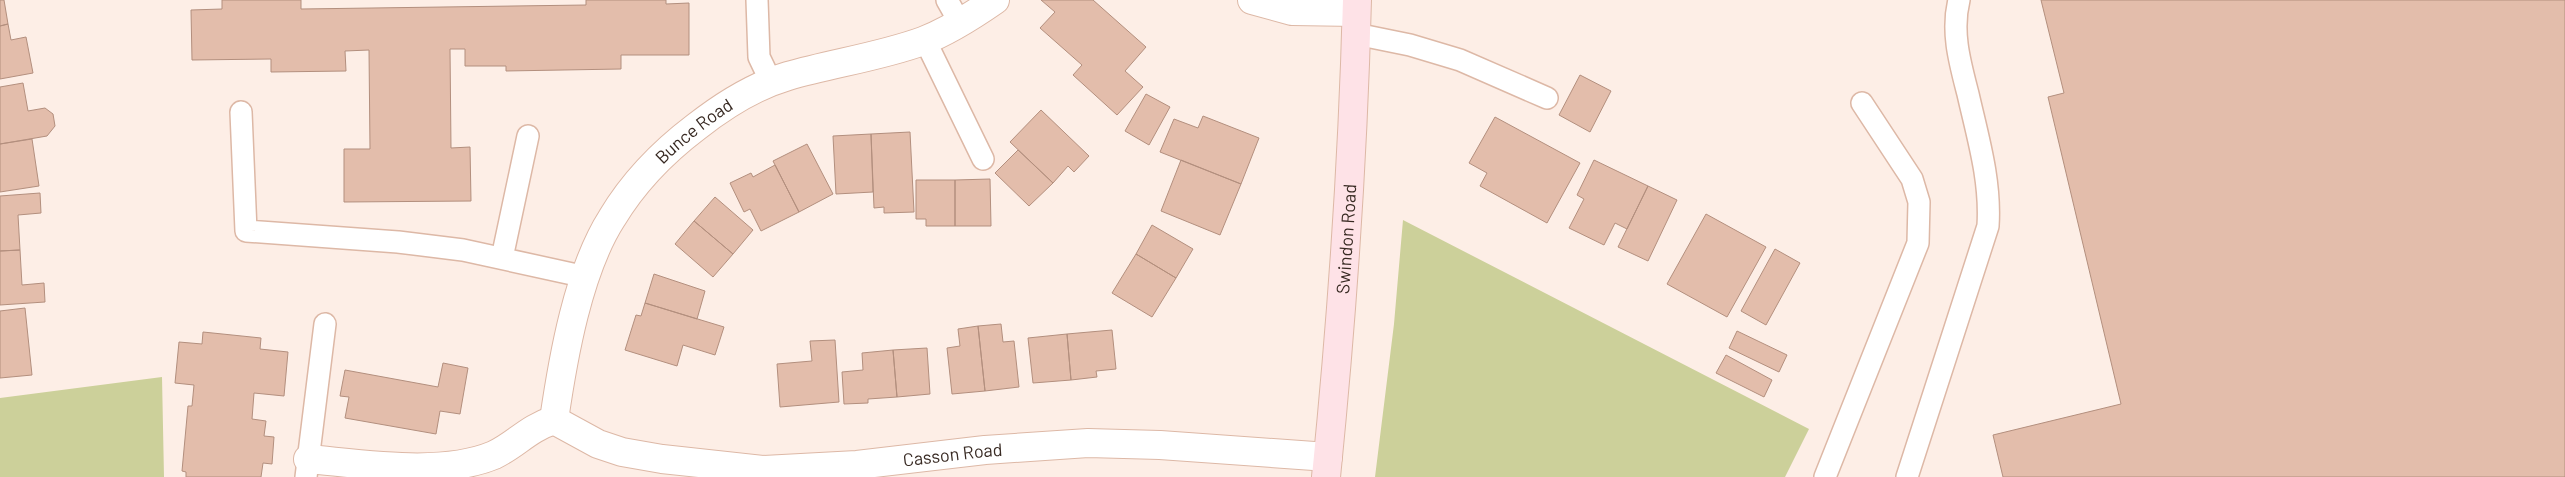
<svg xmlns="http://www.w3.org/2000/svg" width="2565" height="477" font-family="Barlow,sans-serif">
  <rect width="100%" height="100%" fill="#fdeee6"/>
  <path fill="#ccd09a" d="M1403,220l406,209 -24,48h-410l19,-153z
    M162,377l2,100h-164v-79z"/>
  <path fill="#e3bdab" stroke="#b38f7e" d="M0,0h4l4,24 -8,2z
    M222,0h79v9l285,-4v-5h80v4l23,-1v52h-68v14l-115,2v-5h-41v-17h-15l1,99 19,-1 1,54 -127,1v-53h26l-1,-99 -24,1 1,20 -75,1v-13l-79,1 -1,-50 31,-1z
    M1041,0h52l53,47 -21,24 18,16 -26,28 -44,-40 9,-10 -42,-37 15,-16z
    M2041,0h524v477h-562l-10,-42 128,-31 -73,-307 16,-4z
    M8,24l3,16 15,-3 7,36 -33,6v-53z
    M1580,75l31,16 -21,41 -31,-17z
    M23,83l5,28 17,-3 8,6 2,12 -8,10 -47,8v-57z
    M1146,94l24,13 -21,38 -24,-14z
    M1041,110l48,46 -15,16 -6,-6 -15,17 -43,-41z
    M1203,116l56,22 -18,46 -81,-32 14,-33 24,9z
    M1495,117l85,46 -33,60 -67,-37 7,-13 -18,-10z
    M910,132l4,80 -30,1v-6l-10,1 -3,-74z
    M871,134l2,58 -37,2 -3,-58z
    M32,139l7,47 -39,6v-48z
    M807,144l26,50 -34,18 -26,-51z
    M1018,150l35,33 -24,23 -34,-33z
    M1181,160l60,24 -21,51 -59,-24z
    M1594,160l54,26 -21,43 -12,-6 -11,22 -35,-17 15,-29 -7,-4z
    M775,165l24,47 -38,19 -11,-22 -6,3 -14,-29 21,-10 2,4z
    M990,179l1,47h-36v-46z
    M916,180h39v46h-29v-7h-10z
    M1648,186l29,14 -29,61 -30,-14z
    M40,193l1,20 -23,2 2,35 -20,1v-55z
    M715,197l38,33 -20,24 -39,-33z
    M1706,214l60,33 -39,70 -60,-33z
    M694,221l39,33 -20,23 -38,-33z
    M1152,225l41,24 -17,29 -40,-24z
    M1775,249l25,14 -34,62 -25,-14z
    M20,250l2,35 22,-2 1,19 -45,3v-54z
    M1136,254l40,24 -24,39 -40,-24z
    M654,274l51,17 -8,28 -52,-16z
    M645,303l79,24 -9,28 -32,-10 -6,21 -52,-16 11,-35 5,1z
    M25,308l7,67 -32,3v-67z
    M1001,324l2,18 11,-1 5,46 -34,4 -7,-65z
    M978,326l7,65 -33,3 -5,-46 13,-2 -2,-17z
    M1112,330l4,39 -20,2 1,6 -26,3 -4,-46z
    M1737,331l50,24 -8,17 -50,-24z
    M203,332l58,6 -1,11 28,3 -4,44 -30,-3 -2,26 14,2 -2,15 10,1 -2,27 -9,-1 -2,14h-75v-5l-4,-1 6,-65h4l2,-21 -19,-2 4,-41 23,2z
    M1067,334l4,46 -38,3 -5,-45z
    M835,340l4,62 -59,5 -3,-43 35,-3 -2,-20z
    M927,348l3,46 -33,3 -4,-47z
    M893,350l4,47 -29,2v4l-24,1 -2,-32 21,-2 -1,-17z
    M1726,355l46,25 -8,17 -48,-24z
    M443,363l25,5 -8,46 -20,-3 -4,23 -91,-16 4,-21 -9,-1 5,-26 93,17z"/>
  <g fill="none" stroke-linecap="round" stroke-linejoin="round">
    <g stroke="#ddb8a6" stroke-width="24">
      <path id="lane" d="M757,0l2,57 12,25
        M947,0l13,23
        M1356,34l54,11 50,15 87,38
        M925,40l58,119
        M241,112l5,119 152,11 65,8 123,27
        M502,258l26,-122
        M306,477l19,-153
        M1825,477l93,-234 1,-41 -7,-23 -50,-76
        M1907,477l81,-251c3,-45 -10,-88 -20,-132 -8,-31 -17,-62 -9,-94"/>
    </g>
    <g stroke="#ddb8a6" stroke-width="30">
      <g id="street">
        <path d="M1252,0l40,11 64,1"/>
        <path id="s1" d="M554,420l44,24 24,8 40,7 102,11 93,-5 128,-15 103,-7 72,2 168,12"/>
        <path id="s2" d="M554,420c9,-62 24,-149 58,-202 21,-35 51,-66 84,-91 28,-22 58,-41 92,-51 45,-13 91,-19 135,-35 26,-10 49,-25 72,-41"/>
        <path d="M308,459c56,5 134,18 186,-4 23,-11 33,-26 60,-35"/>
      </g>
    </g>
    <g stroke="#ddb8a6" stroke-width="30">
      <g id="secondary">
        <path id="s3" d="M1326,477c16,-159 27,-318 31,-477"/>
      </g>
    </g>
    <use href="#lane" stroke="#fff" stroke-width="21"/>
    <use href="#street" stroke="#fff" stroke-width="28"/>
    <use href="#secondary" stroke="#fee2e7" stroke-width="28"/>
  </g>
  <g text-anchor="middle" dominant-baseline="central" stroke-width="4" stroke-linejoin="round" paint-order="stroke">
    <g font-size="18" fill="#382a23" stroke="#fdeee6">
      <text stroke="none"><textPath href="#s2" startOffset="332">Bunce Road</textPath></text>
      <text stroke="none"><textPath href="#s3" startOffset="239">Swindon Road</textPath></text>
      <text stroke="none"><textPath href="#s1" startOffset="408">Casson Road</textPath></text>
    </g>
  </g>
</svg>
